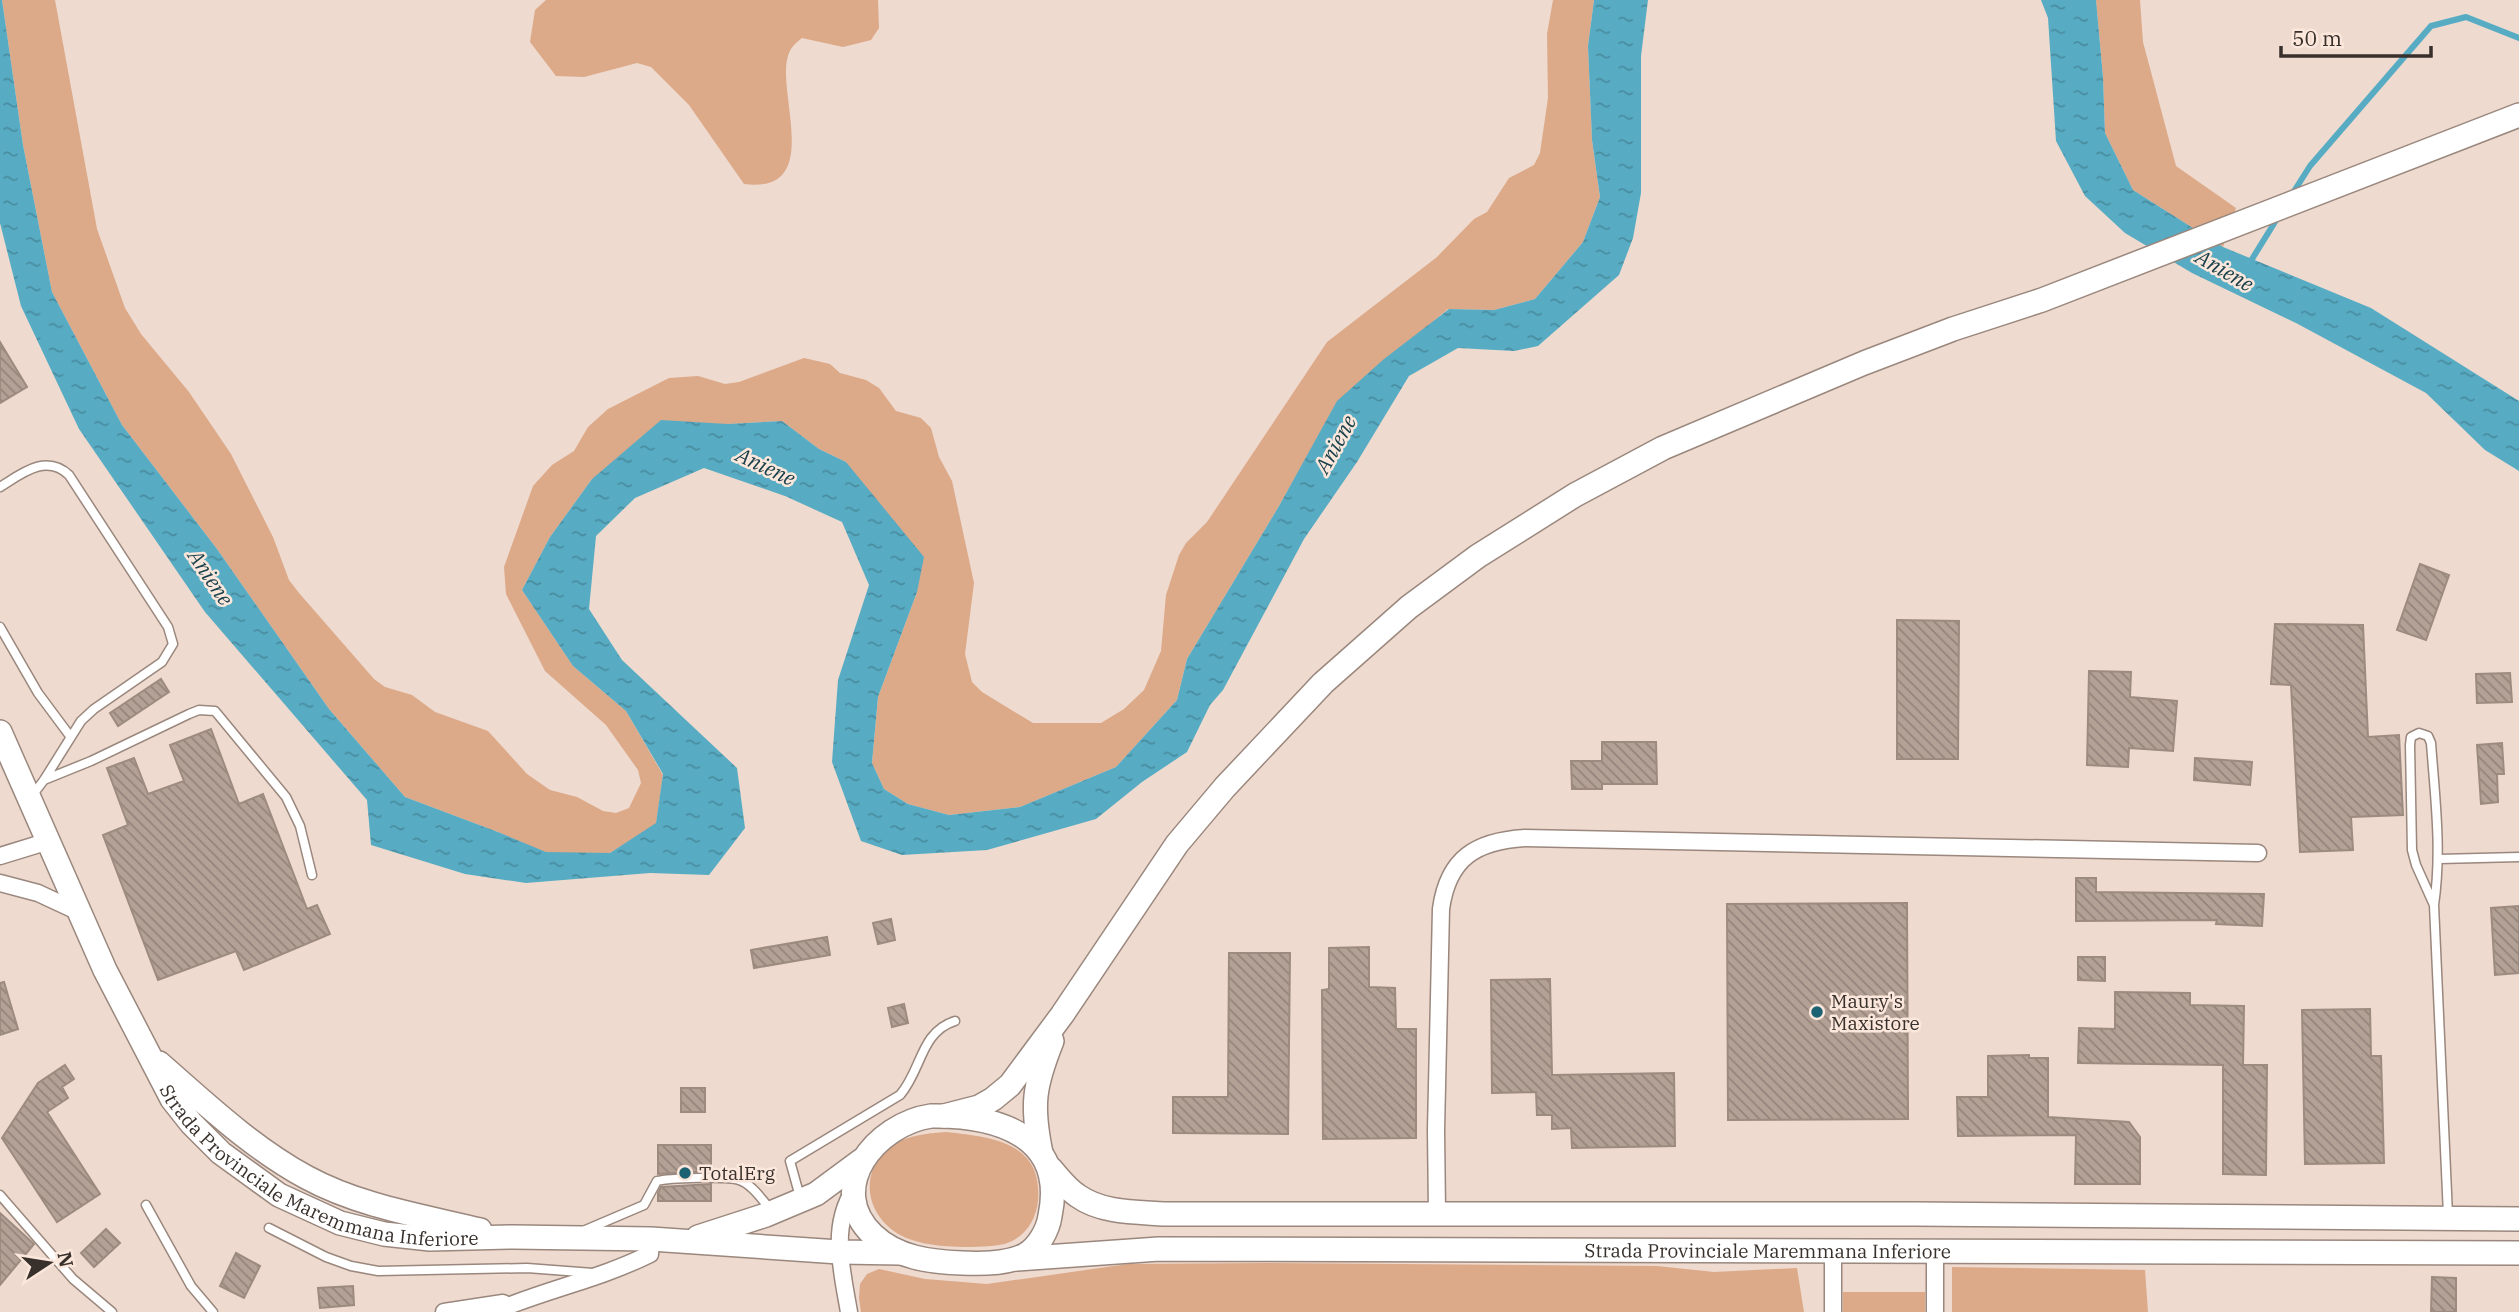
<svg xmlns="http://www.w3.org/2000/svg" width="2519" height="1312" font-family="'IBM Plex Serif',serif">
  <defs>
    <pattern id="water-ripples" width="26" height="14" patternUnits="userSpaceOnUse" patternTransform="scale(1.75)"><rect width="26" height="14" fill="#57acc4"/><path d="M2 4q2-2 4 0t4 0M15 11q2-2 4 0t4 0" fill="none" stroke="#498c9f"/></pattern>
    <pattern id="building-back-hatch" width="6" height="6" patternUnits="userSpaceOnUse" patternTransform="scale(1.75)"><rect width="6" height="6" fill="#b4a196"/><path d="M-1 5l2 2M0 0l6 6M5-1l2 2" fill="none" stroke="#93847b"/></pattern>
  </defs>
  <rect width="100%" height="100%" fill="#eedace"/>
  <path fill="#dca989" d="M2,0h53l42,229 28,79 16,26 48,58 42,62 42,83 16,43 10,13 75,86 11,8 27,8 23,17 53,19 39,43 23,16 27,7 26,14 13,2 13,-5 12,-25 -3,-13 -32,-45 -61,-54 -39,-77 -2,-27 29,-81 19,-21 22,-14 14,-24 20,-18 61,-31 29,-2 27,8 14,-2 65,-24 26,6 10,9 26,7 13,8 17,23 25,7 10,10 8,29 13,24 22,102 -9,71 7,28 10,10 51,31h68l23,-14 20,-19 17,-39 5,-56 13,-40 7,-12 21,-21 120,-180 110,-85 37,-38 13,-7 22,-34 25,-13 6,-12 8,-55 -1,-64 6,-34h41l-6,46 4,94 8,57 -17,45 -48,57 -41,11 -46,-1 -110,92 -59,105 -92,153 -10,41 -61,67 -96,40 -71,8 -41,-11 -24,-15 -12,-26 6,-66 39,-105 -71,-130 -27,-13 -37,-28 -54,3 -136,55 -42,58 -28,53 51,76 53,45 37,64 -7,49 -46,29h-64l-48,-21 -93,-35 -76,-88 -112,-160 -95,-124 -70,-133 -29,-147z
    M546,0h332l1,28 -8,12 -28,7 -41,-9c-8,6 -13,11 -15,22 -8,39 35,134 -43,124l-55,-79 -38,-38 -14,-4 -53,14 -28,-1 -26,-34 5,-32z
    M2096,0h44l3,42 33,124 60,42 -13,39 -90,-57 -28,-57 -2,-56z
    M946,1132c46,5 97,10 92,69 -2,17 -10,31 -24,39 -12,7 -29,6 -42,7 -20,0 -45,-1 -63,-8 -28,-10 -46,-39 -37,-67 10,-33 44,-38 74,-40z
    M1267,1263l390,3 57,6 83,-4 7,44h-943l-2,-14 1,-14 7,-10 12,-5 46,10 62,5 141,-20z
    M1952,1267l193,3 3,42h-196z
    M1843,1292h82v20h-82z"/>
  <path fill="url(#water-ripples)" d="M0,0h2l21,145 29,147 70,133 95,124 112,160 76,88 93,35 48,20 64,1 46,-30 7,-49 -37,-63 -53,-45 -51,-76 28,-53 42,-58 69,-59 67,4 54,-3 37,28 27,13 78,95 -7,35 -39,105 -6,66 12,26 24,15 41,11 71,-8 96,-40 61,-67 10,-41 92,-153 58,-105 47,-42 65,-50 45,1 41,-11 48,-57 17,-45 -8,-57 -4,-94 6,-46h54l-7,56v137l-8,45 -14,37 -81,71 -24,5 -56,-3 -49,28 -52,86 -53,77 -81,151 -13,15 -23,47 -45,30 -46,37 -109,31 -85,5 -41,-14 -29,-79 6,-82 31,-95 -27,-63 -57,-26 -81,-28 -69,30 -39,38 -7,73 33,51 115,108 8,60 -36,47 -59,-2 -124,10 -61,-9 -94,-29 -4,-45 -162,-188 -126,-183 -58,-123 -21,-83z
    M2041,0h55l7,77 2,56 28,57 90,57 148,61 148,93v70l-34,-21 -59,-57 -130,-70 -104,-50 -67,-40 -40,-37 -29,-55 -8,-123z"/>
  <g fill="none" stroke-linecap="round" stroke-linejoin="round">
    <path stroke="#57acc4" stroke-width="6" d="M2291,196l19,-30 121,-140 35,-9 53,21
      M2249,264l29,-47"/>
  </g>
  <path fill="url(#building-back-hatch)" stroke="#9d8b80" stroke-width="2" d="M0,342l27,45 -27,16z
    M2420,564l29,11 -23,65 -29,-10z
    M1897,620l62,1 -1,138h-61z
    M2275,624l88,1 5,112 31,-2 4,80 -52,2 2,33 -53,2 -9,-167 -20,-1z
    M2089,671l42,1 -1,25 47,4 -4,50 -44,-3 -1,19 -41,-2z
    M2510,673l2,29 -35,1 -1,-29z
    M161,679l8,13 -51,34 -8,-13z
    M211,729l28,75 24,-10 44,115 10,-4 13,29 -86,36 -8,-19 -78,29 -55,-145 25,-10 -21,-57 27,-10 14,36 36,-13 -14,-36z
    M1602,742h54l1,42h-55v5h-30l-1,-28h31z
    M2502,743l2,31h-7l1,28 -17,2 -4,-59z
    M2195,758l57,4 -2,23 -56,-5z
    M2076,878h20v14l168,2 -2,32 -46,-2 1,-4 -141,1z
    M1907,903l1,216 -180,1 -1,-216z
    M2519,906v67l-24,2 -4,-67z
    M891,919l4,21 -17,4 -5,-21z
    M827,937l3,18 -76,13 -3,-18z
    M1369,947v40l26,1 1,41h20v109l-93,1 -1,-149 7,-1v-41z
    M1229,953h61l-2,181 -115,-1v-36h55z
    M2078,957h27v24l-27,-1z
    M1550,979l2,96 122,-2 1,73 -103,2 -1,-20 -19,1v-14h-15l-1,-23 -44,1 -1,-113z
    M4,982l14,47 -18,6v-52z
    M2115,992l75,1v12l54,1 -1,59h24l-1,110 -43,-1v-109l-145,-2 1,-35 36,1z
    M904,1004l4,19 -16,4 -4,-19z
    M2370,1009l1,47h10l3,107 -79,1 -3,-154z
    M2029,1055v3h19v59l81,5 11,15v47h-65l1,-49 -118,1 -1,-39h31v-41z
    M65,1065l9,14 -12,8 6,11 -21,14 53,82 -43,28 -55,-84 36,-55z
    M681,1088h24v24h-24z
    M658,1145h53v26l-53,3z
    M711,1184v17h-53v-8l3,-6z
    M0,1213l34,31 -34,41z
    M106,1229l14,14 -26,24 -13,-14z
    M236,1253l24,13 -16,32 -24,-12z
    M2432,1277l24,1v34h-25z
    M353,1286l1,19 -34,3 -2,-20z"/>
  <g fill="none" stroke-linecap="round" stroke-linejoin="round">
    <g stroke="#9a877d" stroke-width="11">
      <path id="service" d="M0,487c21,-13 46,-34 69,-12l99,152 5,17 -11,18 -68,47 -13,12 -37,59 -13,17
        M0,627l38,66 32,43
        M44,780l47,-19 98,-47 10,-4 16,1 71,86 14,29 12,49
        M2439,859l80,-2
        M2434,905l-18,-40 -4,-15 -2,-105 1,-8 8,-4 9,3 3,7c4,54 11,108 3,162l14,310
        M0,1195l73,84 39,33
        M800,1197l-10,-36 110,-66c22,-25 20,-63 55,-74
        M146,1205l45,81 22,26
        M269,1228l57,29 25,9 27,5 149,-3 66,5
        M583,1231l61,-26 13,-24c12,-3 70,-5 82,-1 13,4 24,21 32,30"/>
    </g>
    <g stroke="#9a877d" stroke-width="19">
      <path id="minor" d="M0,856l49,-15
        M0,883l38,10 43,20
        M1437,1213l-1,-83 5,-221c7,-51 35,-68 84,-71l733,15
        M1935,1250v62
        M444,1312l59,-9
        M493,1312c51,-22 107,-33 157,-58l1,-15
        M849,1312c-7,-41 -19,-85 5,-122
        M1833,1312v-62"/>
    </g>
    <g stroke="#9a877d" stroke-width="26">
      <g id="secondary">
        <path id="s1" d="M0,732l105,238 67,129 19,24 30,30 58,42 61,28 44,11 46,5 83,-2 138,2 188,13 62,1"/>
        <path d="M159,1063c47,41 92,84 147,114 53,29 116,39 174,53"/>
        <path d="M931,1116c65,-1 136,19 119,100 -2,14 -12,32 -25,39 -18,9 -43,9 -63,8 -31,-1 -65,-5 -89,-28 -49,-47 3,-111 58,-119z"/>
        <path d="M944,1116l35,-9 14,-8 17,-14 52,-70 115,-171 48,-57 98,-104 86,-76 69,-51 97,-61 88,-47 201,-85 89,-34 89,-29 477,-185"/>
        <path d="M1041,1153c-10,-48 -7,-67 11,-112"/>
        <path d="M1051,1169c8,9 16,20 27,27 24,17 57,16 86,18h750l605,5"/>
        <path d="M698,1237l68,-22 50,-21 46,-34"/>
        <path id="s2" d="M1017,1259l142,-10 1360,4"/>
      </g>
    </g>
    <use href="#service" stroke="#fff" stroke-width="8"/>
    <use href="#minor" stroke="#fff" stroke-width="16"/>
    <use href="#secondary" stroke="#fff" stroke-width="23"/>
  </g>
  <g fill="#1c6273" stroke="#fbe7db" stroke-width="2.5">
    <circle cx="1817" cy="1012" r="7"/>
    <circle cx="685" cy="1173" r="7"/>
  </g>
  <g text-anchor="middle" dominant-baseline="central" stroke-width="5" stroke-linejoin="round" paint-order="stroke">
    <g font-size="19" fill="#38302b" stroke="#fbe7db" text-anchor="start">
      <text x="1831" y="1001">Maury's<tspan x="1831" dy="22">Maxistore</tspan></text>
      <text x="699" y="1173">TotalErg</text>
    </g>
    <g font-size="19" fill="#38302b" stroke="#fbe7db">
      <text stroke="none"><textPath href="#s1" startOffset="574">Strada Provinciale Maremmana Inferiore</textPath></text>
      <text stroke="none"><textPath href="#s2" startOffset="751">Strada Provinciale Maremmana Inferiore</textPath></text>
    </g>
    <g font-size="21" font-style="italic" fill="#19404b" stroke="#fbe7db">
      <text transform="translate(2225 270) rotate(30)">Aniene</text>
      <text transform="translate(1335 444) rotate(-61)">Aniene</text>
      <text transform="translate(766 466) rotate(25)">Aniene</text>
      <text transform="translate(211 577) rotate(56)">Aniene</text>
    </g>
  </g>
  <g transform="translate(49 1263) rotate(78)" stroke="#fbe7db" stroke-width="5" paint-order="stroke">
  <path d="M0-5L12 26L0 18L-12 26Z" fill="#38302b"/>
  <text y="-10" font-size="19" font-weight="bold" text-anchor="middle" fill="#38302b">N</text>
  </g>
  <path d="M2281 46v10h150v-10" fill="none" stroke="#38302b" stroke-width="3.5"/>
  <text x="2292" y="46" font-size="21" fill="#38302b" stroke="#fbe7db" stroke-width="5" paint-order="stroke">50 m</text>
</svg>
